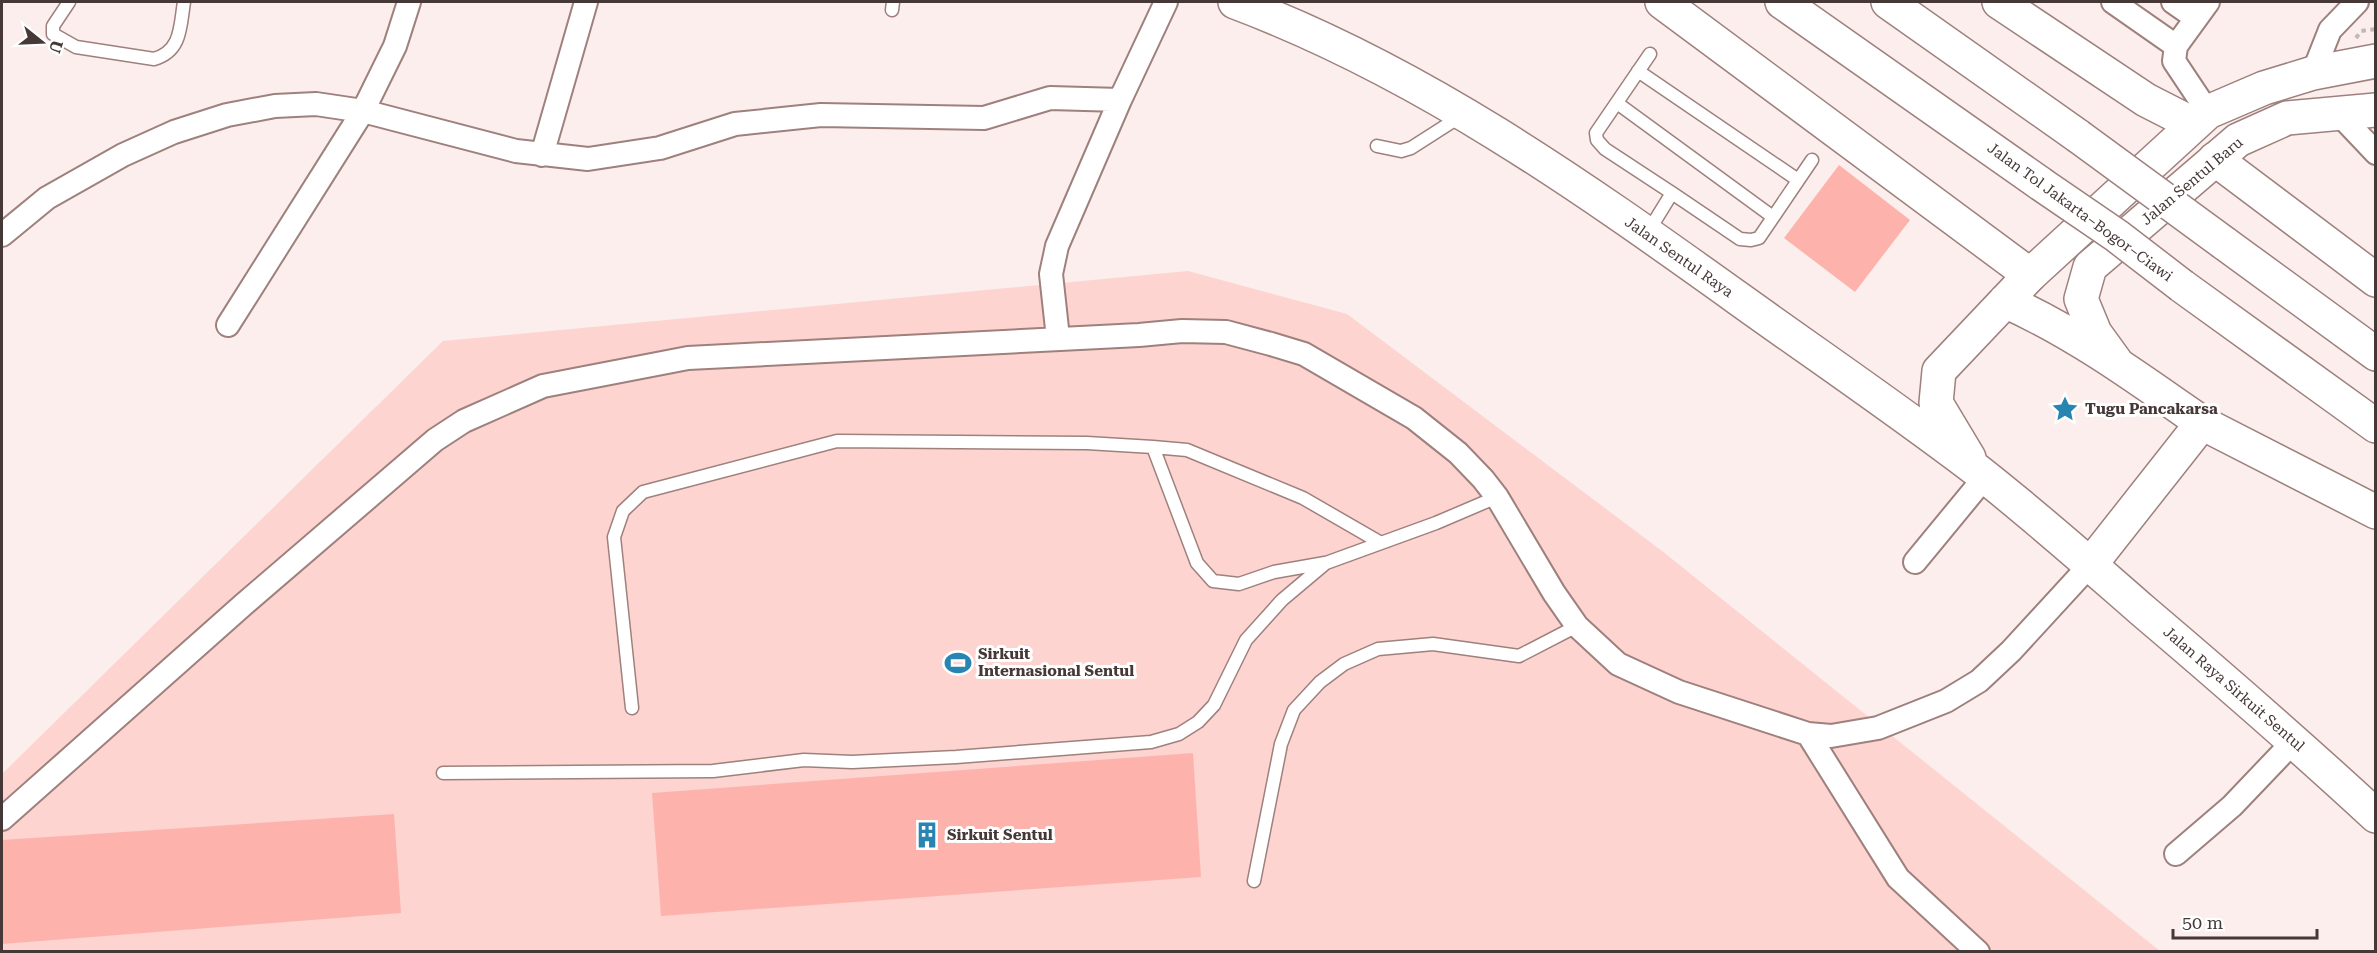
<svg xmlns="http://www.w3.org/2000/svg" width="2377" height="953" font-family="'Roboto Serif',serif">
  <rect width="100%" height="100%" fill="#fbeeec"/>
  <path fill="#fdd4d0" d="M1188,271l159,43 315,237 498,400 -2158,1v-178l441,-433z"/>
  <path fill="#fdb3ac" d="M1839,165l71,55 -55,72 -71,-54z
    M1193,753l8,124 -540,39 -9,-123z
    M394,814l7,99 -399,31v-104z"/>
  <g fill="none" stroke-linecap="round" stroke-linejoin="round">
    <g stroke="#9e807d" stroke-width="15">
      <path id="service" d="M69,2l-16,24v8l23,13 78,12c28,-8 26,-33 30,-57
        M892,10l1,-8
        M1638,71l160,109
        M1617,103l156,114
        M1377,146l24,5 10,-3 50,-32
        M1672,193l68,46 11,1 8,-2 53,-78
        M1648,232l24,-39 -67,-44 -8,-9 -1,-7 54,-79
        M1153,447l44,116 16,18 26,3 35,-12 51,-9
        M632,708l-18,-171 9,-26 20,-19 194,-51 250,2 66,4 34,3 116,48 78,45
        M443,773l270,-2 91,-11 48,2 104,-5 195,-15 28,-8 19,-12 16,-17 32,-65 36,-40 44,-37 110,-40 61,-26
        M1254,881l27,-137 13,-34 26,-28 24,-18 34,-15 55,-5 86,12 58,-30"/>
    </g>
    <g stroke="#9e807d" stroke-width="26">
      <path id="minor" d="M2113,2l63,44
        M2173,2l23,16
        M2208,2l-32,44 -2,15 34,51
        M2313,73l17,-43 27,-28
        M2339,114l37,39
        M542,155l44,-153
        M2,235l45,-37 76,-43 51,-23 53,-17 48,-9 41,-2 47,7 153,40 72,8 72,-11 75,-24 86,-9 163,3 66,-20 70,2
        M228,325l135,-214 32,-65 14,-44
        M1058,338l-7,-64 6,-28 63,-146 46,-98
        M1915,562l70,-85
        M1808,734l90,144 80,74
        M2,819l241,-214 192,-165 29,-19 79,-35 145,-28 451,-23 43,-4 44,1 45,12 33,10 110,64 44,35 25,26 14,18 57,96 23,33 41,38 61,28 129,42 23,2 47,-8 68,-27 33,-20 32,-30 79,-86
        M2176,854l56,-48 62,-65"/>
    </g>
    <g stroke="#9e807d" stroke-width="36">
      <path id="primary" d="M1235,2c184,69 345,183 504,297 78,56 159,111 235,169 58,45 113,94 168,142 79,67 157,135 234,206
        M2005,301c71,32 133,77 197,122l-112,142
        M2116,362l-21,-29 -14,-34 9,-32 148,-127 49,-22 89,-8
        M1969,458l-33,-55 3,-32 91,-96 178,-163 56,-24 49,-15 63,-12"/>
    </g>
    <g stroke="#9e807d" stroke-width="36">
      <path id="motorway" d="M1662,2l368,273
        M1782,2l259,182
        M1888,2l190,134
        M1999,2l147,98 47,24
        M2215,159l161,121
        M2224,243l152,111
        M2182,286l194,140
        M2202,423l174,89"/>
    </g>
    <path stroke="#c4b7b5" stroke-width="4" stroke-dasharray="4.5 4.5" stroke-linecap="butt" d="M2356,38l5,-7 15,-2"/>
    <use href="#service" stroke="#fff" stroke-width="12"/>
    <use href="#minor" stroke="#fff" stroke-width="22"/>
    <use href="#primary" stroke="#fff" stroke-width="33"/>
    <use href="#motorway" stroke="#fff" stroke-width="33"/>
    <g stroke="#9e807d" stroke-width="36" stroke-linecap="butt">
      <path id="motorway-bridge" d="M2078,136l146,107
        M2041,184l76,52 65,50"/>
    </g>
    <use href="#motorway-bridge" stroke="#fff" stroke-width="33"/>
  </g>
  <defs>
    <g id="sight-bare" transform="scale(2.07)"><path d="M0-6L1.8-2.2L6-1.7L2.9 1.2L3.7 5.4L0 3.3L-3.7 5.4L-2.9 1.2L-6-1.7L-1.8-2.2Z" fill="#2884b1" stroke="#fff" stroke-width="2.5" paint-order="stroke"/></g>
    <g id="stadium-bare" transform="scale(2.07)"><path d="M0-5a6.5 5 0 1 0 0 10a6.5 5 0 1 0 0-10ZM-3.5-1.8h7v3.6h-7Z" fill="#2884b1" stroke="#fff" stroke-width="2.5" paint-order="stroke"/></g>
    <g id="building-bare" transform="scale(2.07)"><path d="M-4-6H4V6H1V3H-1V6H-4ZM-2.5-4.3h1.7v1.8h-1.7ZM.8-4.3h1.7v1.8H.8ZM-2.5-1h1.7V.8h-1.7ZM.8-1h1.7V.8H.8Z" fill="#2884b1" stroke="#fff" stroke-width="2.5" paint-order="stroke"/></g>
  </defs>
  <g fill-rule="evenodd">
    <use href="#sight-bare" x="2065" y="409"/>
    <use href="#stadium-bare" x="958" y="663"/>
    <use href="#building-bare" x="927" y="835"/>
  </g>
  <g text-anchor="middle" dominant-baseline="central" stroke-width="6" stroke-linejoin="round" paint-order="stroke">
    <g font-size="15" fill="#453837" stroke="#fff">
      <text transform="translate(2192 181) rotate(-40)">Jalan Sentul Baru</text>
      <text transform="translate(2080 212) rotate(36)">Jalan Tol Jakarta–Bogor–Ciawi</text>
      <text transform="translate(1679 257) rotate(35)">Jalan Sentul Raya</text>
      <text transform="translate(2234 689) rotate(41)">Jalan Raya Sirkuit Sentul</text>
    </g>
    <g font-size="15" font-weight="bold" fill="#453837" stroke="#fff" text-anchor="start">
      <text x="2085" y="409">Tugu Pancakarsa</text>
      <text x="978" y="654">Sirkuit<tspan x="978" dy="17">Internasional Sentul</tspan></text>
      <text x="947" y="835">Sirkuit Sentul</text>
    </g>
  </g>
  <rect width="2377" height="953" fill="none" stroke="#453837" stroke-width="6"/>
  <g transform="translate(42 42) rotate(108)" stroke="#ffffff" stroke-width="4.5" paint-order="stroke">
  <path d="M0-4.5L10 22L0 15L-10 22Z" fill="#453837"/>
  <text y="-9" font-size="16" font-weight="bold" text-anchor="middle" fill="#453837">U</text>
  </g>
  <path d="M2173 929v9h144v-9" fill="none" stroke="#453837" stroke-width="3"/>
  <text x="2182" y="929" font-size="18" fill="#453837" stroke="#ffffff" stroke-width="4.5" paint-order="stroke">50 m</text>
</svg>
